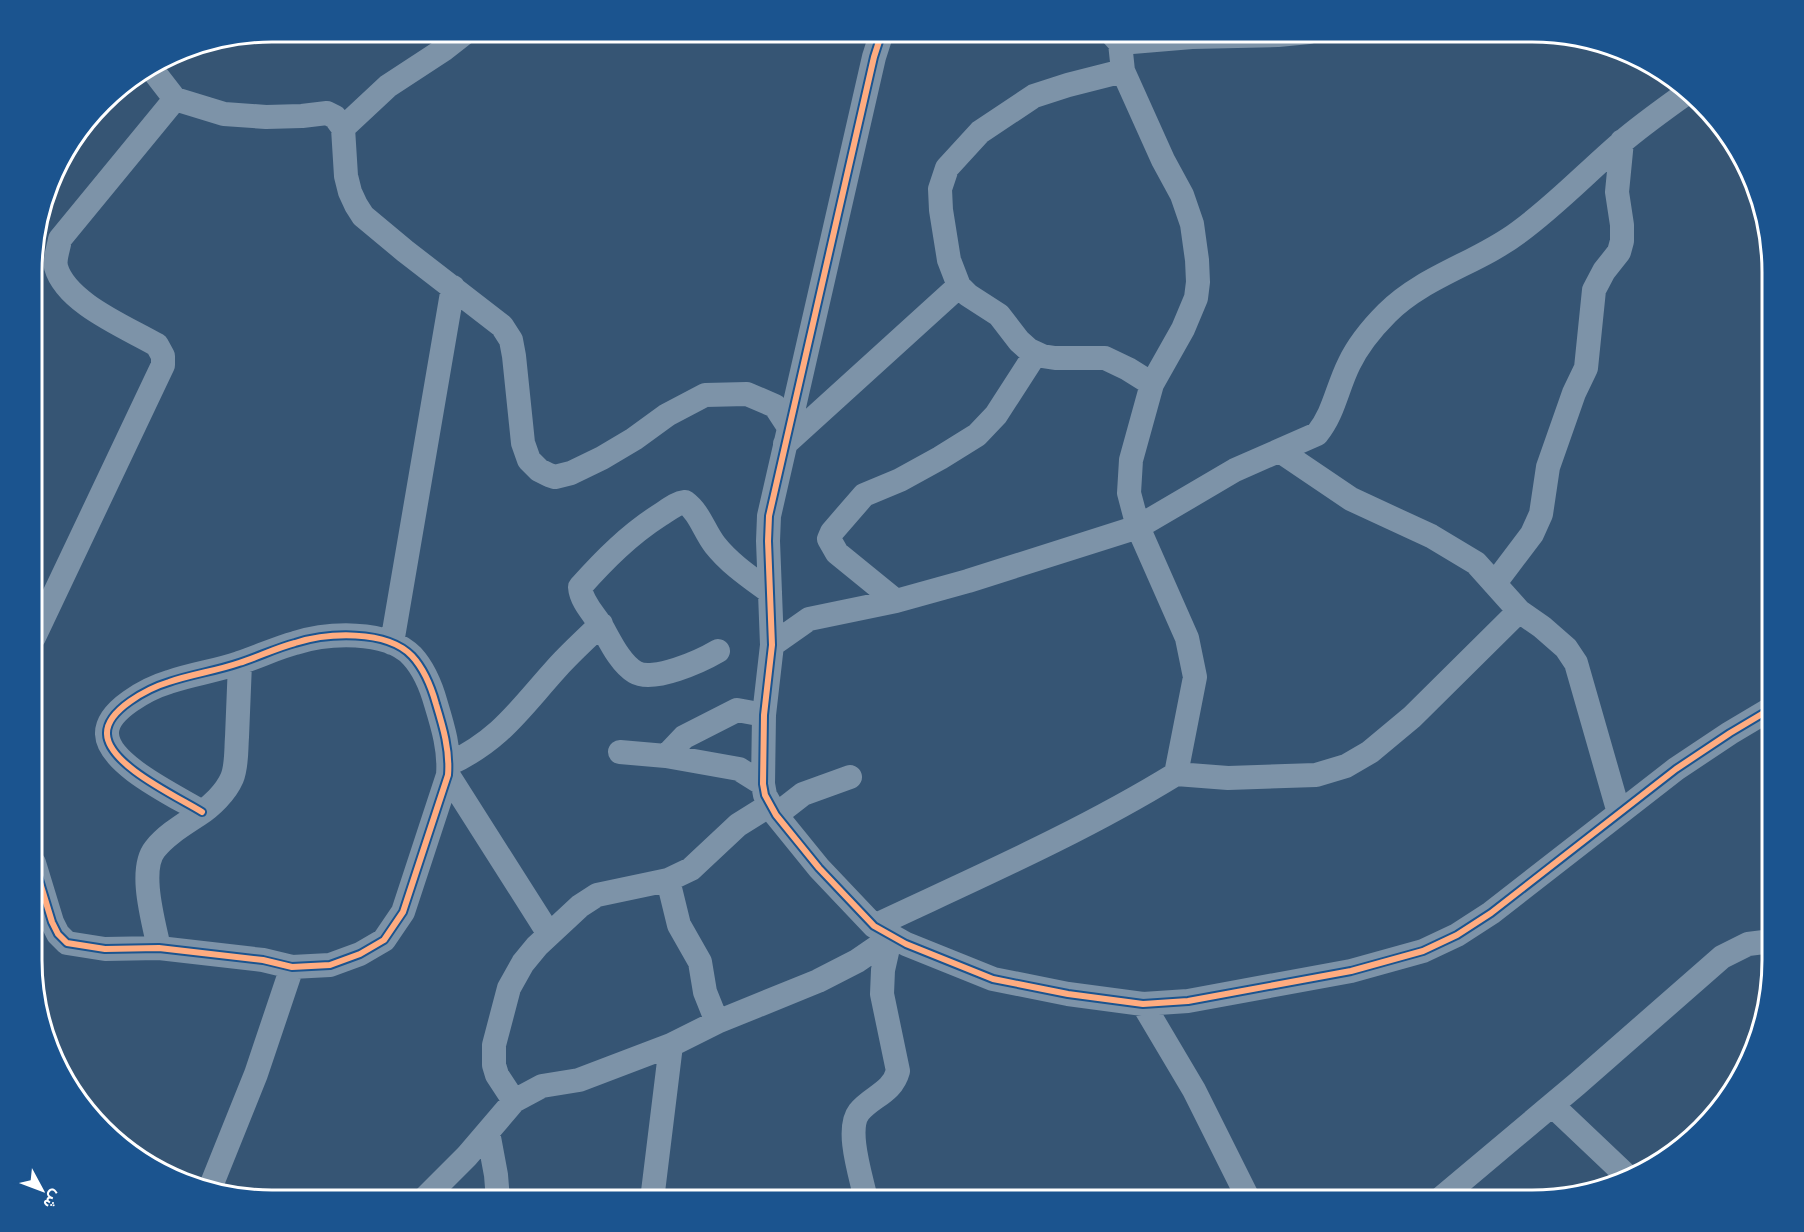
<svg xmlns="http://www.w3.org/2000/svg" width="1804" height="1232" font-family="'Work Sans',Vazirmatn,sans-serif">
  <rect width="100%" height="100%" fill="#365574"/>
  <g fill="none" stroke-linecap="round" stroke-linejoin="round">
    <path stroke="#7d93a8" stroke-width="24" d="M882,32l-8,25 -105,459 -1,25 4,104 -8,70 -1,69 2,11 11,20 43,53 55,58 32,18 87,35 75,15 75,10 45,-3 163,-30 72,-20 34,-16 34,-22 185,-144 54,-36 42,-25
      M1110,32l10,11 72,-6 86,-2 31,-3
      M151,68l24,31 49,15 42,3 36,-1 25,-3 8,4 8,11 3,48 4,16 6,13 7,11 42,35 97,75 9,14 3,16 9,87 6,17 10,10 10,5 6,2 16,-4 31,-15 32,-19 33,-24 38,-20 42,-1 28,12 15,23
      M1123,71l-55,14 -34,11 -54,36 -33,36 -7,21 1,21 8,50 10,26 9,9 31,20 20,26 10,9 13,6 13,2h50l23,11 24,15
      M343,128l45,-42 55,-36 23,-18
      M785,444l174,-158
      M1280,451l71,48 80,37 45,27 43,48 23,16 24,21 10,15 43,150
      M1495,583l37,-49 9,-20 7,-47 26,-74 12,-25 8,-78 10,-19 15,-19 3,-11v-16l-5,-33 5,-51
      M896,601l-59,-48 -8,-14 3,-7 32,-37 36,-15 40,-22 37,-23 19,-20 40,-62
      M34,637l129,-272v-9l-6,-11c-31,-18 -91,-42 -101,-78 -2,-8 3,-20 4,-28l115,-140
      M392,643l61,-356
      M772,645l37,-26 87,-18 72,-20 170,-54 97,-57 82,-36c17,-21 20,-46 32,-70 9,-19 23,-36 38,-51 37,-37 91,-50 132,-81 37,-27 68,-60 103,-90 21,-18 44,-34 66,-50
      M718,651c-17,10 -65,32 -83,21 -15,-9 -25,-31 -33,-45 -7,-12 -21,-25 -22,-40 25,-28 49,-52 80,-72 8,-5 16,-12 25,-13 15,11 19,29 30,43 15,19 36,33 55,47
      M620,752l46,4 73,13 24,15
      M666,756l18,-19 53,-27 27,5
      M449,764c51,-24 70,-54 106,-94 14,-16 30,-30 46,-46
      M1176,774l52,4 88,-3 30,-9 24,-14 42,-35 107,-106
      M448,775l101,159
      M776,815l27,-21 47,-17
      M34,863l18,59 6,12 9,9 38,6 54,-1 104,12 29,7 38,-2 30,-11 24,-14 19,-28 45,-137c2,-25 -5,-48 -12,-71 -5,-18 -12,-35 -24,-48 -26,-27 -85,-23 -117,-13 -19,5 -37,14 -56,20 -23,8 -47,11 -70,19 -20,6 -63,28 -62,52 1,31 71,63 95,78
      M668,880l11,45 21,37 5,30 12,30
      M874,926c102,-48 206,-93 302,-152l19,-97 -8,-39 -49,-111 -9,-34 2,-33 21,-76 31,-55 13,-31 2,-16 -1,-22 -5,-36 -10,-29 -19,-35 -40,-89 -3,-28
      M159,948c-5,-25 -21,-78 -4,-99 11,-14 28,-24 43,-34 13,-8 28,-23 34,-37 5,-12 4,-28 5,-41 1,-25 2,-49 3,-74
      M1143,1004l51,86 55,110
      M514,1101l-17,-26 -3,-10v-20l15,-57 14,-25 14,-17 43,-40 17,-11 71,-15 23,-11 47,-44 32,-20
      M1552,1105l77,73
      M488,1132l8,43 2,25
      M209,1191l47,-117 36,-107
      M423,1200l44,-44 47,-55 28,-15 37,-6 92,-35 46,-23 101,-41 39,-20 35,-24 14,7
      M652,1200l19,-155
      M866,1200c-4,-21 -21,-70 -7,-88 13,-16 33,-19 39,-41l-16,-77 1,-24 7,-31
      M1439,1200l138,-116 145,-127 26,-13 24,-3"/>
    <g stroke="#1b548f" stroke-width="10">
      <path id="cycleway" d="M882,32l-8,25 -105,459 -1,25 4,104 -8,70 -1,69 2,11 11,20 43,53 55,58 32,18 87,35 75,15 75,10 45,-3 163,-30 72,-20 34,-16 34,-22 185,-144 54,-36 42,-25
        M34,863l18,59 6,12 9,9 38,6 54,-1 104,12 29,7 38,-2 30,-11 24,-14 19,-28 45,-137c2,-25 -5,-48 -12,-71 -5,-18 -12,-35 -24,-48 -26,-27 -85,-23 -117,-13 -19,5 -37,14 -56,20 -23,8 -47,11 -70,19 -20,6 -63,28 -62,52 1,31 71,63 95,78"/>
    </g>
    <use href="#cycleway" stroke="#ffac80" stroke-width="6"/>
  </g>
  <path d="M0 0H1804V1232H0ZM272 42H1532A230 230 0 0 1 1762 272V960A230 230 0 0 1 1532 1190H272A230 230 0 0 1 42 960V272A230 230 0 0 1 272 42Z" fill="#1b548f" fill-rule="evenodd"/>
  <path fill="none" stroke="#fff" stroke-width="3" d="M272 42H1532A230 230 0 0 1 1762 272V960A230 230 0 0 1 1532 1190H272A230 230 0 0 1 42 960V272A230 230 0 0 1 272 42Z"/>
  <g transform="translate(42 1190) rotate(131)" stroke="#1b548f" stroke-width="4.5" paint-order="stroke">
  <path d="M0-4.5L10 22L0 15L-10 22Z" fill="#ffffff"/>
  <text y="-9" font-size="16" font-weight="bold" text-anchor="middle" fill="#ffffff">ش</text>
  </g>
</svg>
